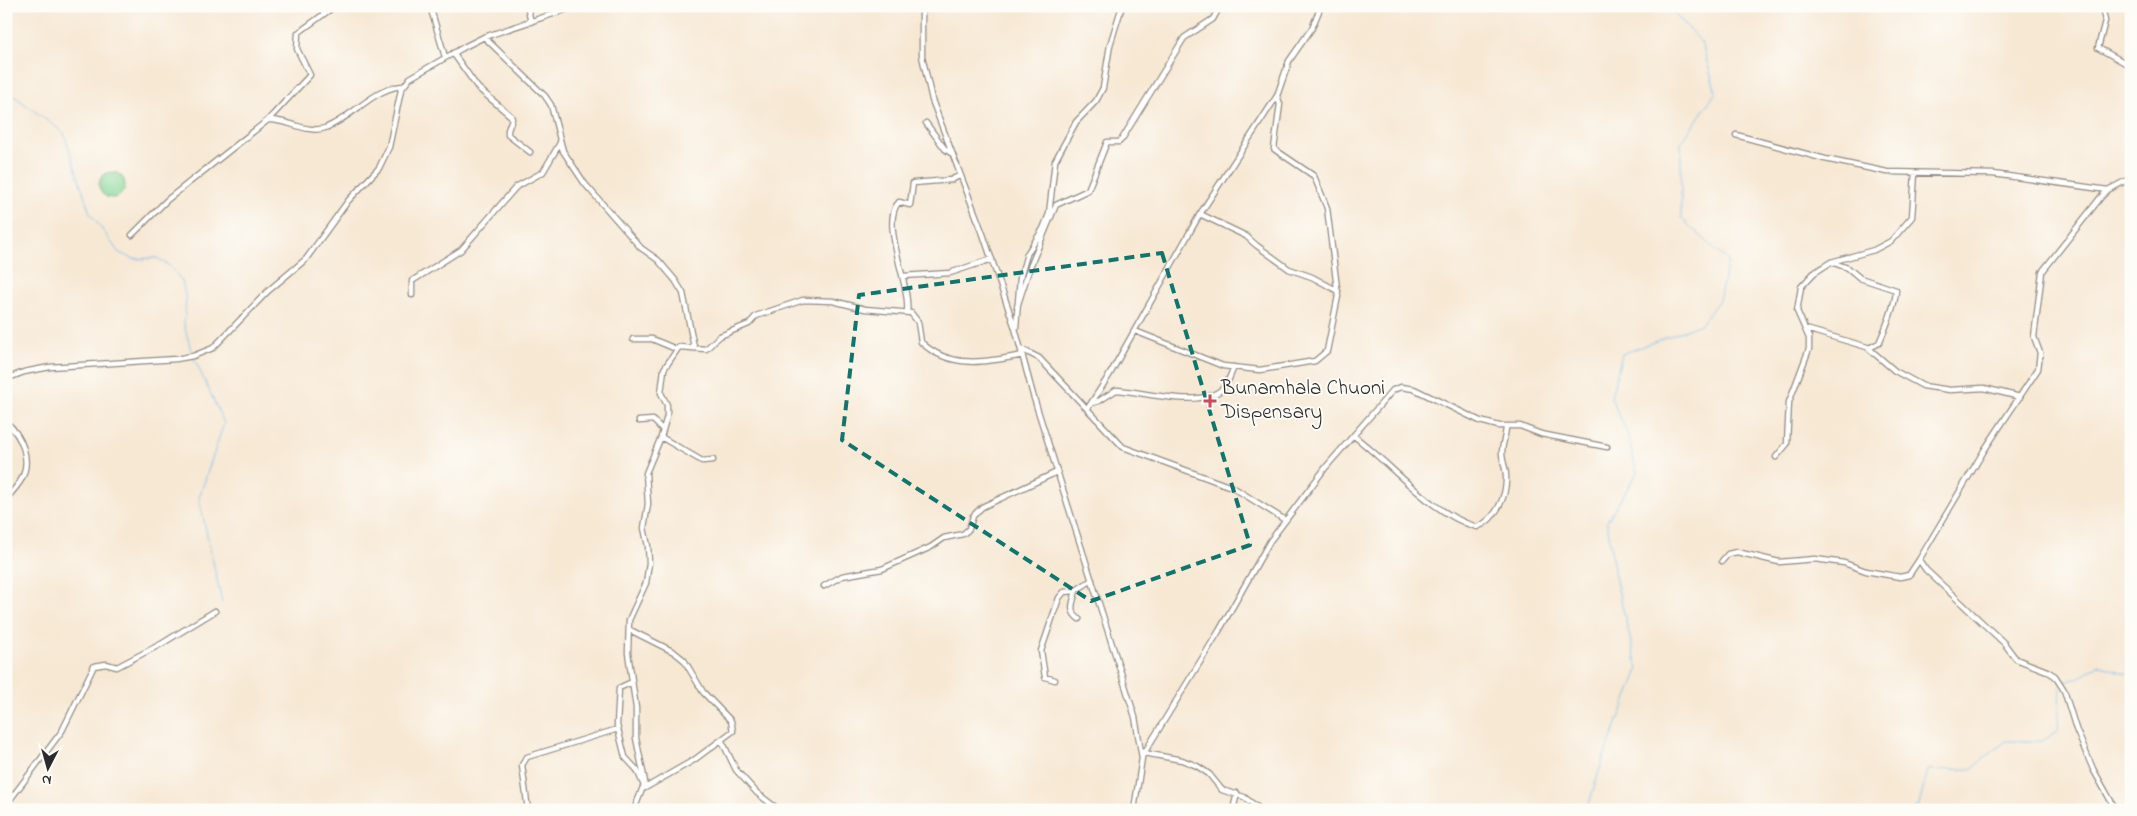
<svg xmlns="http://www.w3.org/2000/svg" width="2137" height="816" font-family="'Indie Flower',sans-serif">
  <rect width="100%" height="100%" fill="#fdfcf7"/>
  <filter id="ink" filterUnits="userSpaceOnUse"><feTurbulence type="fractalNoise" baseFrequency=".02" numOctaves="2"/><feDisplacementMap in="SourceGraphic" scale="10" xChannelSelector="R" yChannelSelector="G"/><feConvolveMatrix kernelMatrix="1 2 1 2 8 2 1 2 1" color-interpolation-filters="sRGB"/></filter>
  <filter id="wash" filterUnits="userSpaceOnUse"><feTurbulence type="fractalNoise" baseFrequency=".0096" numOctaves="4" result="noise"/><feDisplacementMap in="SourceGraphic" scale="20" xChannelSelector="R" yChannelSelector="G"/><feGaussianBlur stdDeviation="1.12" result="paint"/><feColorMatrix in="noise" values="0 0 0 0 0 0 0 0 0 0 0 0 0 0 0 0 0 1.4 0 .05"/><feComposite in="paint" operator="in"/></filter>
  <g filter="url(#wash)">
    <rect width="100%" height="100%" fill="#f7e8d4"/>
    <path fill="#83d494" stroke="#578060" d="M99 185a13 13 0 1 1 26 0a13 13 0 1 1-26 0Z"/>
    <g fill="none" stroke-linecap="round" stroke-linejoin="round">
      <path stroke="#76beee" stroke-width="1" d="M6,90l58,43 26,80 29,40 15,6 23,-1 13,8 12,15 4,18 -2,25 8,30
        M194,358l30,65 -25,75 23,105
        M2062,683l16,-5 20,-13 30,9 3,-2
        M1587,810l15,-48 36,-92 -23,-93 -8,-56 30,-48 -10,-40 -16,-35 11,-44 79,-30 18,-24 9,-39 -47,-43v-75l35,-51 -15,-50 -33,-36
        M1912,810l7,-5 9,-35 43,-1 35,-28h36l16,-10 2,-44"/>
    </g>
  </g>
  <g filter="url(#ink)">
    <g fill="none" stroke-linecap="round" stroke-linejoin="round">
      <g stroke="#918a80" stroke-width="7">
        <path id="minor" d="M430,6l15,51
          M527,6l4,16
          M922,6v50l10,44 51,134 32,94 18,67 102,322 7,41 -8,52
          M2102,6l3,15 -7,27 33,18
          M484,37l61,59 6,9 12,46 22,33 56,64 17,12 17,20 8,13 11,54
          M453,53l25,35 33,28 1,3 -4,11v5l22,17
          M268,120l42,-45 -13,-26 1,-16 37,-27
          M926,123l19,26 6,4
          M1736,135l89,24 62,13 106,2 115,16
          M1200,214l46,22 10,9 33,24 23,8 26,14
          M132,235l35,-35 101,-80c19,-1 39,14 57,8 27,-10 50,-41 78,-42
          M1831,262l17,6 12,10 36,12c0,13 -11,40 -17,53l-10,5
          M903,276l47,-3 42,-14
          M412,295v-14l49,-31 55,-63 27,-15 17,-29
          M1017,307l13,-40 26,-62 32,-15 19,-48h12l3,-3 62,-101 29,-19 7,-13
          M907,312c4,-27 -28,-90 -8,-110l11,3 3,-22 38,-3 8,-4
          M1016,327l4,-49 7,-24 16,-25 6,-15 6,-53 21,-39 20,-21 7,-13 7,-43 12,-39
          M1806,329l61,18 28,24 28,15 27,4 34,-2 36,9
          M1135,331l88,35 37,4 55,-9 12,-10 11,-55 -11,-88 -13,-32 -40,-27 6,-45 -3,-8
          M633,339h19l24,10
          M1021,349l18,9 84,89 111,41 51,32
          M6,379l18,-7 26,-5 126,-8 17,-3 20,-8 55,-57 38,-32 42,-58 31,-33 10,-21 12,-57 9,-12 56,-32 18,-9 93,-31
          M1092,403l7,-2 17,-11c26,1 87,20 107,-2 6,-6 8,-15 11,-21
          M1088,408l22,-34 90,-160 77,-118 12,-35 23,-33 9,-22
          M639,421l14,-1 10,10
          M6,422c16,14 26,38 15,58 -4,7 -10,13 -15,19
          M1354,436c39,30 77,78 123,91 19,-7 30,-31 29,-51 0,-8 -4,-15 -4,-23 0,-9 4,-17 4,-27
          M661,437l41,24 11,-1
          M1776,457l11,-13 2,-42 20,-53v-11l-12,-27 4,-24 13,-14 17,-11 43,-12 17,-9 21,-24 3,-44
          M1722,561l6,-7 9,-2 42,10 36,-3 29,4 22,8 34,6 9,-2 10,-15
          M824,586l18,-10 40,-7 49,-22 13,-9 19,-4 6,-5 4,-13 9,-9 75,-35
          M1076,590c-2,12 -9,20 3,29
          M630,630l44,22 10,8 19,32 28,29 2,10 -39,29 -49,28 -8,-18 -12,-13 -8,-32 2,-37 13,-6
          M1055,680l-10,-3 -4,-26 18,-53 5,-6 11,-1 17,-11
          M722,741l14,29 21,23 22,17
          M1144,753l38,7 15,6 12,8 13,16 22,7 17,13
          M1143,755l76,-124 51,-90 56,-74 67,-77 8,-3 13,2 66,32 19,5h21l21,8 66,13
          M6,805l56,-74 32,-65 12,-2 11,3 46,-24 52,-32
          M528,810l-6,-45 5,-8 91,-28
          M634,810l11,-28 -9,-44v-30l-8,-55 1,-33 17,-37 3,-20 -1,-17 -4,-18 4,-24 -2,-31 15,-36 6,-21v-11l-6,-12 3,-24 15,-22 27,2 14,-13 29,-12 7,-8 47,-16 30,1 32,8 46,4 7,9 3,20c29,28 67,20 102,13
          M1233,810l4,-17
          M2116,810l-23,-41 -17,-40 -12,-39 -9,-14 -8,-5 -31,-12 -12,-16 -78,-73 -7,-10 66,-111 53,-80 2,-16 -6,-16 8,-65 59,-75 7,-7 23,-12"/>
      </g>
      <use href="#minor" stroke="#fff" stroke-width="4.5"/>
    </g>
  </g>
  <path fill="none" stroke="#0f766e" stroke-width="4" stroke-dasharray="10 6" stroke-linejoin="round" d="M1162,253l88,292 -159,56 -249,-161 17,-145z"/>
  <path fill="#d1495b" stroke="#fdfcf7" stroke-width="2" d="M1207.5 393.5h5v5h5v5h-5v5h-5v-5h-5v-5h5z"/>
  <g text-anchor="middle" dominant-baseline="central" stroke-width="4" stroke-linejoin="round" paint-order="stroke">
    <g font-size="21" fill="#2b2b2b" stroke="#fdfcf7" text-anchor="start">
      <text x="1221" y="389">Bunamhala Chuoni<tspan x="1221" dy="24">Dispensary</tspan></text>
    </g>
  </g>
  <rect width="2137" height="816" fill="none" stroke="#fdfcf7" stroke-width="25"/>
  <g transform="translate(48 768) rotate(186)" stroke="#fdfcf7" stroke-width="4" paint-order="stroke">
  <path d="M0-4L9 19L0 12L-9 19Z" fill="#2b2b2b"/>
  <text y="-8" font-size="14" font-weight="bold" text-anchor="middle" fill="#2b2b2b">N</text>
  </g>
</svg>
